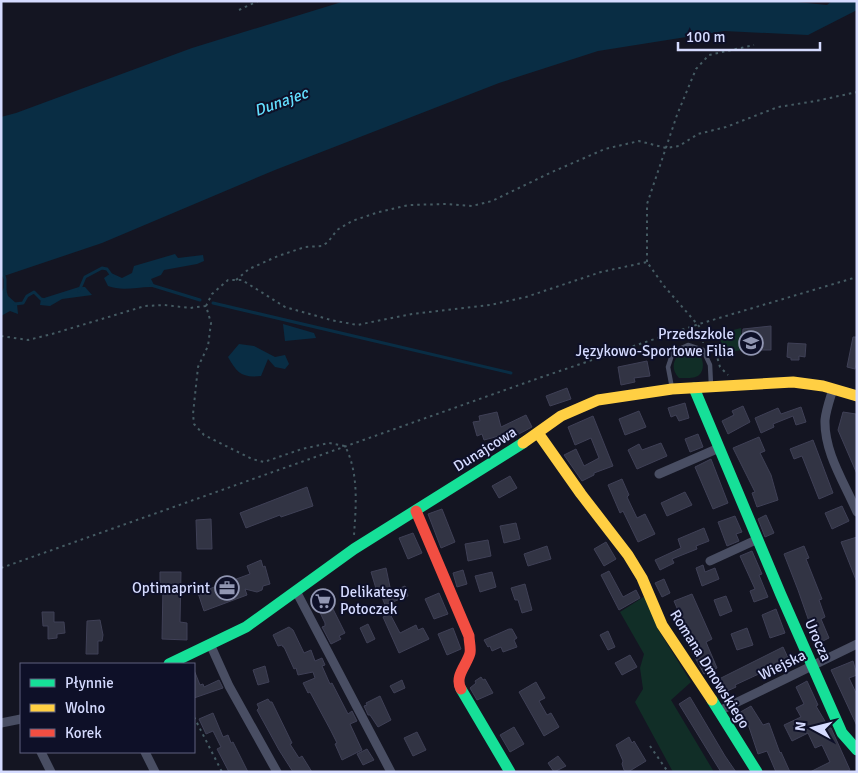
<svg xmlns="http://www.w3.org/2000/svg" width="858" height="773" font-family="Signika,sans-serif">
  <rect width="100%" height="100%" fill="#141522"/>
  <path fill="#112e27" d="M741,328l1,22 -17,3 -7,-19z
    M685,351c4,0 9,0 12,2 7,4 8,17 2,22 -4,4 -15,3 -20,3 -10,-10 -5,-22 6,-27z
    M645,596l14,35 32,51 -20,18 43,72h-41l-38,-70 8,-13 -3,-21 4,-14 -24,-42z"/>
  <path fill="#092d44" d="M345,1h442l40,4 5,-4h25v9l-49,25 -84,-4 -126,20 -99,32 -224,87 -173,73 -101,34v-160l15,-4 176,-65z
    M175,254l3,4 25,-3 1,6 -7,3 -33,6 -3,5 -10,4 4,8c-17,-1 -31,5 -47,-1l-4,-8 7,-5 11,5 10,-5 2,-7z
    M5,286l3,10 9,8 1,10 -8,-3 -9,5v-23z
    M79,287h6l7,8 -30,4 -12,7 -10,-1 1,-6z
    M283,324l31,9 2,5 -31,3z
    M239,344l15,2 21,11 10,-2 4,9 -4,5 -10,-2 -7,-8 -7,17c-19,2 -24,-3 -33,-19z"/>
  <g fill="none" stroke-linecap="round" stroke-linejoin="round">
    <path stroke="#092d44" stroke-width="3" d="M1,267l4,12v12
      M151,285l49,15
      M79,291l6,-14 17,-9 5,1 5,7
      M213,303l298,70
      M15,304l8,-1 4,-7 7,-4 7,7 4,1"/>
  </g>
  <path fill="#323444" stroke="#3f4056" d="M771,326v24h-26l-1,-11 -2,1 1,-11z
    M853,337h4v22l-2,10 -8,-2z
    M788,343l18,1 -1,13 -6,-1v4h-8v-2l-4,-1z
    M647,361l3,15 -16,2 1,4 -14,3 -3,-18z
    M567,388l4,11 -21,7 -4,-10z
    M685,403l4,15 -10,3 -3,-6 -5,2 -3,-9z
    M743,406l7,16 -22,12 -6,-13 12,-6 -2,-4z
    M801,407l5,15 -10,3 -3,-9 -20,8 1,3 -13,6 -6,-15 23,-10 3,6z
    M639,411l7,16 -21,8 -6,-16z
    M497,412l4,15 25,-12 6,12 -15,8 -2,-3 -31,8 -2,-6 -5,2 -4,-14 7,-1 -1,-5z
    M843,412l13,2 1,60 -19,-44z
    M593,416l20,50 -19,7v2l-12,6 -18,-26 12,-6 8,17 15,-8 -8,-20 -16,7 -7,-18z
    M698,434l5,13 -13,5 -5,-13z
    M759,437l6,14 -5,2 11,22 7,25 -21,7 -5,-14 3,-1 -22,-44z
    M813,440l20,53 -14,6 -17,-43 -8,3 -4,-10z
    M661,443l6,13 -30,13 -9,-19 11,-6 3,6z
    M711,459l17,44 -15,6 -18,-42z
    M510,476l7,12 -18,10 -7,-12z
    M622,479l7,16 -2,2 10,21 8,-4 10,20 -17,8 -15,-31 -3,2 -12,-28z
    M307,487l6,19 -32,11 -1,-2 -34,13 -6,-15z
    M685,492l7,13 -25,11 -6,-13z
    M842,506l7,15 -17,8 -7,-16z
    M442,509l13,33 -14,6 -13,-34z
    M766,515l8,18 -9,4 -7,-18z
    M735,516l7,16 -6,2 3,7 -12,5 -9,-24z
    M211,519l1,30h-15l-1,-29z
    M516,523l4,16 -16,4 -4,-17z
    M704,528l5,13 -13,5 1,3 -25,10 2,4 -14,7 -5,-10 26,-12 -3,-9z
    M413,533l9,20 -14,6 -9,-21z
    M857,537v43h-1l-15,-38z
    M488,540l3,16 -23,5 -3,-17z
    M606,542l10,17 -12,7 -10,-17z
    M547,546l4,13 -23,7 -4,-12z
    M804,546l5,12 -3,1 16,40 -3,1 6,17 -4,2 8,19 -12,6 -19,-54 -14,-36z
    M752,551l10,23 -3,1 9,22 -14,5 -4,-11 5,-2 -15,-33z
    M261,560l2,7 2,-1 5,18 -7,2 -1,4 -5,2 -12,-3 2,6 -43,16 -6,-18 52,-19 -3,-8z
    M703,565l2,7 10,-4 4,11 -17,7 -6,-18z
    M386,568l5,24 14,-6 3,10 -23,9 -5,-13h-3l-6,-20z
    M463,570l4,14 -10,3 -4,-14z
    M609,571l14,26 13,-7 4,8 -21,12 -18,-35z
    M160,572h21l-1,50 7,1v17l-25,-1 1,-53h-3z
    M492,572l4,15 -16,5 -5,-16z
    M664,579l6,14 -8,4 -7,-14z
    M525,584l7,26 -10,3 -4,-13h-3l-4,-12z
    M326,589l8,17 -2,1 13,26 -6,3 2,3 -10,5 -9,-17 3,-1v-3l-13,-27z
    M439,593l9,21 -14,5 -9,-20z
    M692,594l20,45 -6,3 11,26 -13,6 -13,-24 5,-2 -6,-17 -2,1 -7,-18 -1,1 -6,-14z
    M726,596l6,15 -12,5 -6,-16z
    M776,609l9,24 -15,5 -8,-23z
    M42,612h12v10h10l1,11 -8,1v4l-9,1v-13h-5z
    M390,614l10,19 16,-8 2,5 5,-2 6,11 -30,14 -16,-36z
    M100,620l3,15 -1,6h-4v13h-12l1,-33z
    M368,624l7,15 -8,4 -7,-15z
    M289,627l4,3 11,23 7,-3 4,11 7,-3 3,7 -3,1 8,18 2,-1 16,31 4,-3 5,10 -7,3 12,26 -20,10 -7,-16 2,-1 -6,-12 -21,-39 -2,1 -5,-10 12,-5 -2,-6 -15,3 -2,-7 -2,1 -10,-22h-1l-1,-2 -4,1 -5,-11z
    M453,628l8,21 -14,6 -9,-21z
    M747,628l6,17 -16,5 -6,-16z
    M509,629h3l5,9 -3,2 3,7 -14,5 -2,-5 -9,4 -2,-5 -2,1 -4,-7z
    M608,631l7,16 -7,3 -8,-15z
    M783,647l6,13 -54,25 1,2 -11,5 -6,-13z
    M630,655l7,12 -15,8 -7,-12z
    M853,661l4,14 -8,3 8,17v31l-26,-56z
    M265,666l4,16 -11,3 -5,-15z
    M194,670l6,15 3,-1 1,3 15,-7 4,8 -29,10z
    M481,677l2,3 2,-1 8,14 -16,7 -7,-12 6,-5 -1,-2z
    M402,680l3,8 -11,5 -4,-7z
    M807,681l11,24 -2,1 13,22h2l19,42 -5,2h-35l20,-10 -8,-17 -7,3 -7,-15 -16,8 -8,-16 17,-8 -5,-9 8,-4 -8,-17z
    M536,682l9,16 -6,3 8,14 4,-2 8,14 -15,9 -25,-44z
    M380,696l11,24 -13,7 -8,-12h-2l-4,-9 3,-1 -1,-2z
    M690,697l35,59 11,16h-15l-10,-16 -32,-52z
    M268,699l2,3h2l20,41 -2,1 9,14 3,-2 10,16h-19l-14,-22 -22,-40 2,-2 -2,-4z
    M751,706l12,19 6,-2 11,30 1,-1 9,20h-14l-9,-21 -9,3 -11,-33 -4,3 -6,-10z
    M213,713l10,24 5,-2 3,8 2,-1 15,30h-19l-12,-23 4,-2 -8,-16 -7,3 -7,-15z
    M514,727l10,17 -14,8 -10,-17z
    M417,732l9,18 -13,6 -9,-18z
    M629,737l3,6 2,-2 12,20 -18,11 -4,-2 -2,-6 1,-3 -7,-16z
    M367,749l7,11 -11,5 -6,-11z
    M558,756l8,10 -12,6 -6,-9z"/>
  <g fill="none" stroke-linecap="round" stroke-linejoin="round">
    <path stroke="#455b63" stroke-width="2" stroke-dasharray="2.5 4" stroke-linecap="butt" d="M239,10l19,-9
      M647,262v-58l30,-89 19,-46 13,-14 45,-10
      M236,280l13,-11 29,-13 27,-9 17,-1 6,-4 9,-12 15,-9 27,-9 30,-7 38,-1 25,2 20,-5 60,-29 53,-23 34,-8 27,7 13,-2 19,-12 28,-7 52,-20 38,-6 41,-9
      M206,306l6,-12 16,-14h14l43,27 46,13 26,5 55,-11 78,-9 36,-8 75,-25 46,-10 17,24 40,46 -1,11
      M1,336l27,4 24,-6 93,-28 19,-1 26,3 16,-2 5,17 -3,23 -10,21 -5,47 1,10 10,11 48,24 12,3 38,-13 27,-6 16,3c14,27 11,60 9,89
      M714,346l6,21 8,8
      M1,568l538,-190 160,-54 158,-47
      M194,717l28,55
      M650,746l18,26"/>
    <path stroke="#494e63" stroke-width="4.5" d="M672,388l-4,-21 5,-15 15,-7 15,5 7,15 1,20"/>
    <path stroke="#494e63" stroke-width="9" d="M833,389c-3,10 -7,21 -8,31 -1,32 19,62 32,92
      M659,474l60,-26
      M710,561l48,-22
      M296,591l95,181
      M210,644l19,42 48,86
      M719,711l138,-67
      M1,723l20,-4
      M41,752l10,20
      M145,752l10,20"/>
    <path stroke="#16e098" stroke-width="11" d="M694,388l87,207 61,138 15,17
      M169,664l77,-37 108,-78 169,-106
      M461,689l49,83
      M712,700l45,72"/>
    <path stroke="#ffcf43" stroke-width="11" d="M538,433l43,61 47,61 14,23 20,47 50,75
      M523,443l38,-27 37,-16 74,-11 121,-7 30,4 34,10"/>
    <path stroke="#f24e42" stroke-width="11" d="M416,511l53,125c0,5 2,12 1,17 -3,12 -16,23 -9,36"/>
  </g>
  <defs>
    <g id="school-ring" transform="scale(1.25)"><circle r="9.5" fill="#0e1028" stroke="#9196b2" stroke-width="1.5"/><path d="M0-5L7-2L0 1L-7-2ZM-4 1L0 2.5L4 1V4Q0 6-4 4Z" fill="#9196b2"/></g>
    <g id="office-ring" transform="scale(1.25)"><circle r="9.5" fill="#0e1028" stroke="#9196b2" stroke-width="1.5"/><path d="M-6-3h4V-5.5h4V-3h4V5H-6ZM-1-4.5V-3h2v-1.5ZM-6 0V1H6V0Z" fill="#9196b2"/></g>
    <g id="supermarket-ring" transform="scale(1.25)"><circle r="9.5" fill="#0e1028" stroke="#9196b2" stroke-width="1.5"/><path d="M-6-5.5h2.5l.6 2H6L4.5 2H-2.5L-4.4-4H-6ZM-1.5 3.2a1.3 1.3 0 1 0 .1 0ZM3 3.2a1.3 1.3 0 1 0 .1 0Z" fill="#9196b2"/></g>
  </defs>
  <g fill-rule="evenodd">
    <use href="#school-ring" x="751" y="343"/>
    <use href="#office-ring" x="227" y="588"/>
    <use href="#supermarket-ring" x="323" y="601"/>
  </g>
  <g text-anchor="middle" dominant-baseline="central" stroke-width="4" stroke-linejoin="round" paint-order="stroke">
    <g font-size="15" fill="#d5dbff" stroke="#0e1028" text-anchor="end">
      <text x="734" y="334">Przedszkole<tspan x="734" dy="17">Językowo-Sportowe Filia</tspan></text>
      <text x="210" y="588">Optimaprint</text>
      <text x="340" y="592" text-anchor="start">Delikatesy<tspan x="340" dy="17">Potoczek</tspan></text>
    </g>
    <g font-size="15" fill="#d5dbff" stroke="#0e1028">
      <text transform="translate(485 449) rotate(-32)">Dunajcowa</text>
      <text transform="translate(818 640) rotate(66)">Urocza</text>
      <text transform="translate(782 665) rotate(-26)">Wiejska</text>
      <text transform="translate(710 669) rotate(58)">Romana Dmowskiego</text>
    </g>
    <g font-size="16" font-style="italic" fill="#63dfff" stroke="#0e1028">
      <text transform="translate(281 102) rotate(-20)">Dunajec</text>
    </g>
  </g>
  <rect width="858" height="773" fill="none" stroke="#d5dbff" stroke-width="5"/>
  <rect x="20" y="663" width="175" height="90" fill="#0e1028" stroke="#5e617e"/>
  <rect x="30" y="679" width="25" height="8" fill="#16e098" stroke="#5e617e"/>
  <text x="65" y="688" font-size="15" fill="#d5dbff">Płynnie</text>
  <rect x="30" y="704" width="25" height="8" fill="#ffcf43" stroke="#5e617e"/>
  <text x="65" y="713" font-size="15" fill="#d5dbff">Wolno</text>
  <rect x="30" y="729" width="25" height="8" fill="#f24e42" stroke="#5e617e"/>
  <text x="65" y="738" font-size="15" fill="#d5dbff">Korek</text>
  <g transform="translate(813 728) rotate(277)" stroke="#0e1028" stroke-width="4" paint-order="stroke">
  <path d="M0-4L9 19L0 12L-9 19Z" fill="#d5dbff"/>
  <text y="-8" font-size="14" font-weight="bold" text-anchor="middle" fill="#d5dbff">N</text>
  </g>
  <path d="M678 42v8h142v-8" fill="none" stroke="#d5dbff" stroke-width="2.5"/>
  <text x="686" y="42" font-size="15" fill="#d5dbff" stroke="#0e1028" stroke-width="4" paint-order="stroke">100 m</text>
</svg>
